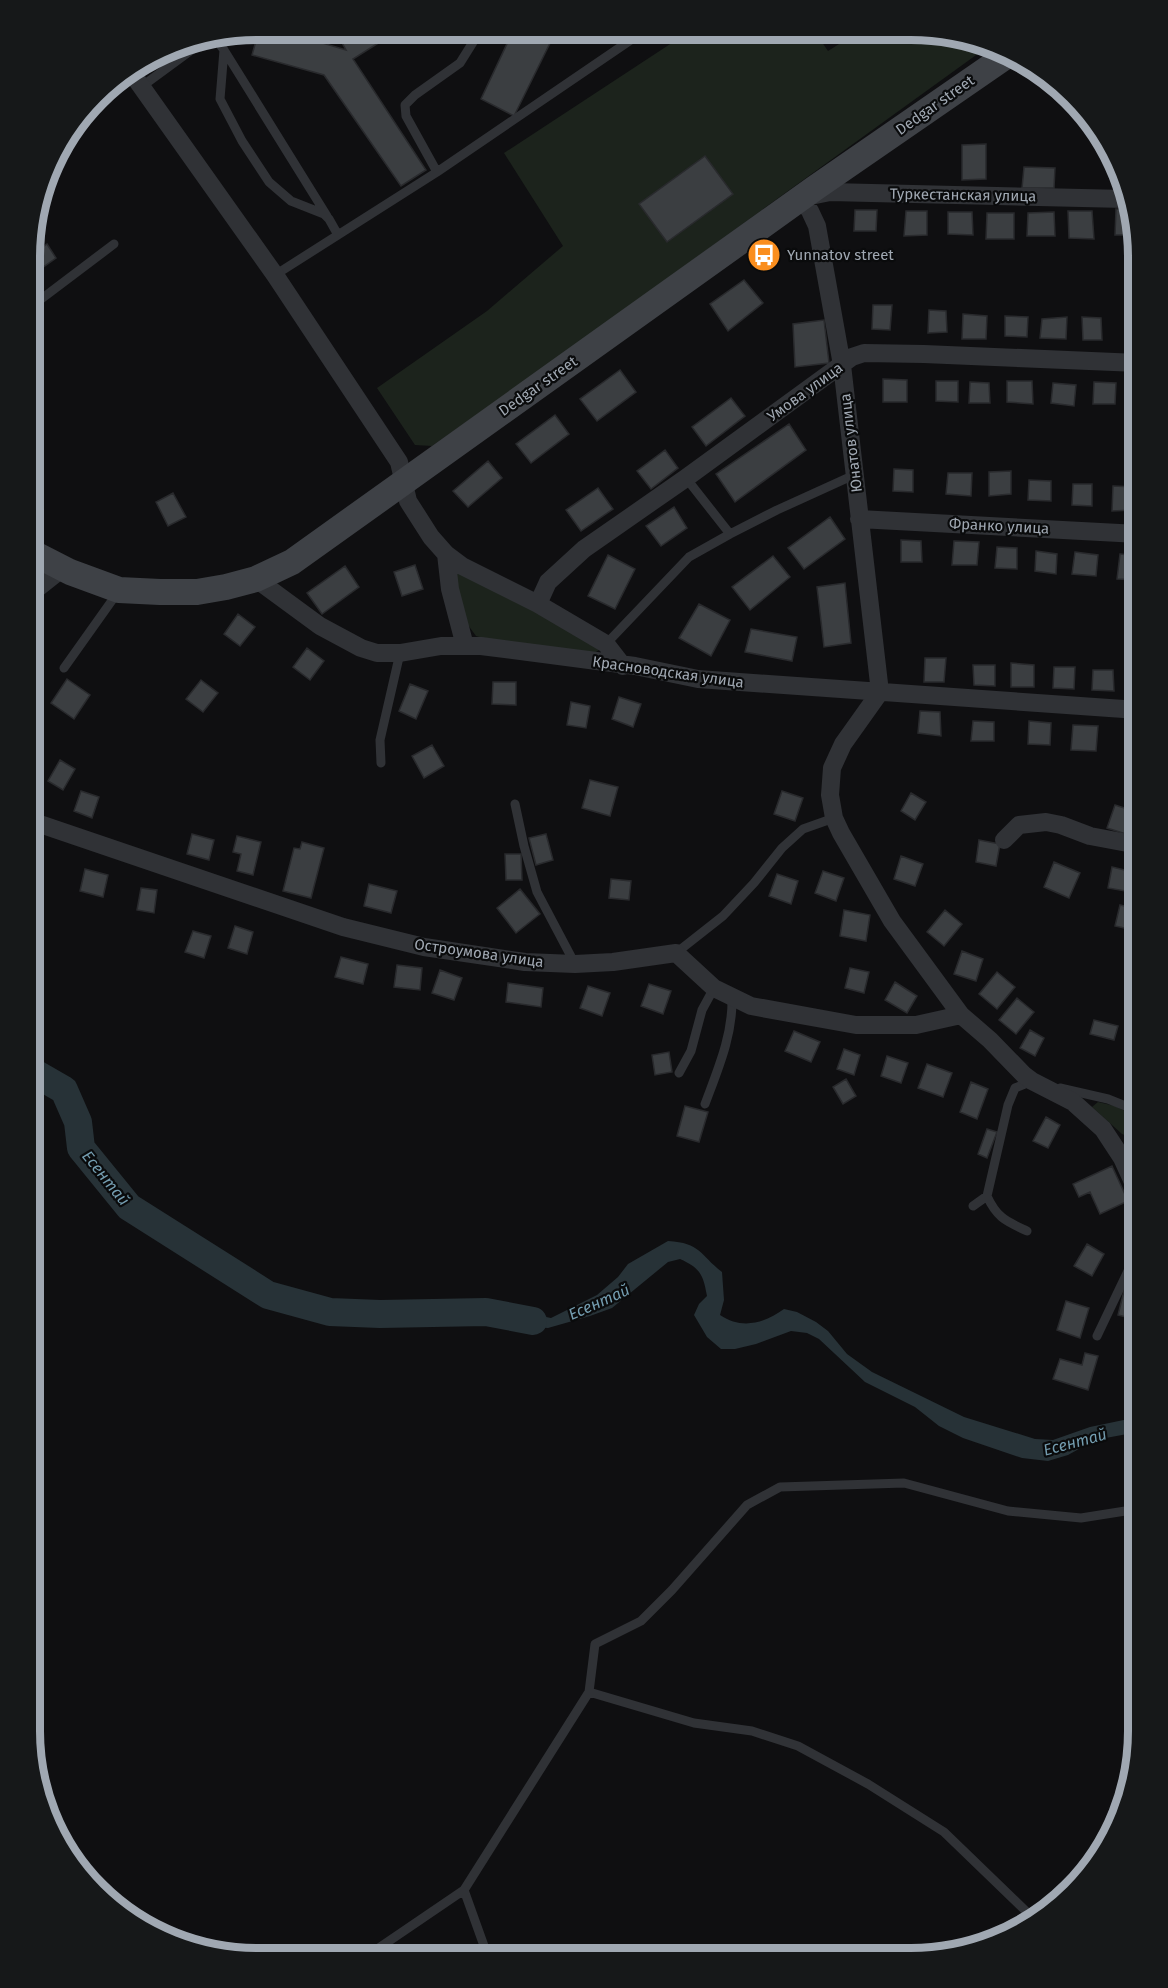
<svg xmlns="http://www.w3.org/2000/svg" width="1168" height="1988" font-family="'Fira Sans',sans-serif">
  <rect width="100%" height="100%" fill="#0f0f11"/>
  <path fill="#1c231c" d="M690,31l125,1 13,19 30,-19h82l50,13 -462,334 -96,67 -17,-1 -38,-57 110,-77 76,-65 -59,-93z
    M462,571l137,74v5l-6,4 -103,-14 -14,-4 -8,-11 -15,-53z
    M1098,1102l17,4 18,9c5,10 6,15 -4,22l-7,-3 -30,-27z"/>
  <path fill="#273237" d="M31,1065c21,13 45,28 49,55 1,7 0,16 0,24l-15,-38 -34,-22z
    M668,1241c33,2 31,13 54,31l2,28 -4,15c22,15 45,8 64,-6l13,3 19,10 12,9 19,23 25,18 92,45 71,22 18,1 37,-13 48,-10v15l-43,8 -27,15 -20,6 -26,-3 -59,-20 -24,-12 -24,-19 -50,-25 -46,-43 -12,-6 -16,-2 -35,13 -21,5h-14l-14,-12 -13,-22 5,-11 8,-8c-4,-22 -7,-28 -27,-37l-12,3 -56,46 -22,8 -42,12 -28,-2 -29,-7 4,-8h21l35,7 46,-23 21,-18 10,-13z"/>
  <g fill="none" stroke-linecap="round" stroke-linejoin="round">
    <path stroke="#273237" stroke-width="28" d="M31,1071l33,19 14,32 3,26 48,59 139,88 62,17 50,2 106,-2 47,9"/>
  </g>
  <path fill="#3b3e41" stroke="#292a2d" stroke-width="1.5" d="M259,30h20l67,20 -10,-18 3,-2h60l-46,29 73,111 -25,16 -77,-111 -72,-20z
    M513,31h43l-42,85 -33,-17z
    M986,144v35l-24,1v-35z
    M705,156l28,38 -66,48 -28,-38z
    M1024,167l31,1 -1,20h-32z
    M1116,209h12l5,26h-18z
    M855,210h22l-1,21h-22z
    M906,211h21v24l-23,1z
    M1068,211h24l2,28 -25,-1z
    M948,212h24l1,23 -25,-1z
    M1054,212l1,24h-28l1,-23z
    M987,213h27v26h-28z
    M47,244l9,14 -24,17v-21z
    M744,280l19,23 -35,28 -18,-27z
    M873,305h19l-2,25 -18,-1z
    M929,310l17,1 1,21 -19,1z
    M963,314l24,2 -1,23h-24z
    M1005,316l23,1 -1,20 -22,-1z
    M1067,317l-1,22 -26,-1 2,-19z
    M1082,317l19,1 1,22h-19z
    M1137,319l1,23h-4z
    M824,320l5,43 -34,4 -2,-43z
    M620,370l16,22 -39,29 -17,-22z
    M883,379l24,1v22h-24z
    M936,381h22v21l-22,-1z
    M1007,381h25l1,23 -26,-2z
    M1129,381h9v23l-9,-1z
    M970,382l19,1 1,20h-21z
    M1094,382l22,1 -1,21h-22z
    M1053,383l23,2 -2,21 -23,-3z
    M731,398l14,18 -39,30 -14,-19z
    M555,415l14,19 -38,29 -15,-19z
    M789,424l17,26 -71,52 -19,-28z
    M665,450l13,18 -27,21 -14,-18z
    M488,461l14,17 -34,29 -15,-16z
    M894,469l19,1v22l-20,-1z
    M1011,471v23l-22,2v-24z
    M948,473h24l-1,23 -25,-2z
    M1029,480l22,1v20l-23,-1z
    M1073,484h19v22l-20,-1z
    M1113,486l23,1 -2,23 -22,1z
    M598,488l15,21 -32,22 -15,-21z
    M173,493l13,24 -18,9 -12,-24z
    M674,507l13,21 -26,18 -15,-20z
    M830,517l15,22 -41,30 -16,-21z
    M901,540l20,1 1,21h-21z
    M954,541l25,1 -2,23h-25z
    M997,547l20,1v21l-22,-1z
    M1036,551l21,3 -1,20 -21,-3z
    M1075,552l23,3 -2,21 -24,-2z
    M1120,554l18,2v24l-21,-1z
    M608,555l27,14 -20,40 -27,-13z
    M773,556l17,21 -40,33 -18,-23z
    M415,565l8,24 -21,7 -8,-24z
    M345,566l14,21 -37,27 -15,-21z
    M845,583l6,60 -27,4 -7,-60z
    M699,604l31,16 -19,36 -32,-18z
    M238,614l17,13 -15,19 -16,-12z
    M751,629l46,8 -5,24 -47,-9z
    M307,648l17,13 -14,19 -17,-13z
    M925,658h21l-2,24h-20z
    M1011,663l23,2v22h-23z
    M973,665h22v21l-21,-1z
    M1054,667h21l-1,22 -21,-1z
    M1093,670h20l1,21 -22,-1z
    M67,679l23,16 -16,24 -23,-16z
    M201,680l17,13 -15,19 -17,-13z
    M493,682h23v23l-24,-1z
    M410,684l18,7 -12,28 -17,-8z
    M619,697l22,7 -8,23 -21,-8z
    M571,702l19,4 -4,22 -19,-3z
    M920,711l20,1 1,24 -23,-3z
    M973,721l21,1v19h-23z
    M1029,721l22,2 -1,22 -22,-1z
    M1073,725l25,1 -2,25 -25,-1z
    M1128,728h10v23h-13z
    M432,745l12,21 -20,12 -12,-22z
    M60,760l15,9 -12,21 -15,-9z
    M590,780l28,7 -8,29 -28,-8z
    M81,791l18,6 -7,21 -18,-7z
    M782,791l21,7 -8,23 -21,-7z
    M911,793l15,9 -11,18 -14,-9z
    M1115,805l22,7 -8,23 -22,-7z
    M192,834l22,6 -5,20 -22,-6z
    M546,834l7,26 -17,5 -7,-27z
    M237,836l24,6 -8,33 -16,-4 4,-17 -8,-2z
    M979,840l21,4 -4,22 -20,-4z
    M302,842l22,6 -13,50 -28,-7 11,-43 6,1z
    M31,843l9,2 -5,19 -4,-1z
    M505,854h16l1,26h-16z
    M901,856l22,8 -8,22 -21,-7z
    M1054,862l26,11 -11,25 -25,-11z
    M1112,867l17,4 -4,20 -17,-3z
    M85,869l23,6 -5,22 -23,-6z
    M823,871l21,7 -8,23 -21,-8z
    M777,874l21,7 -7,23 -22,-8z
    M611,879l20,2 -2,19 -20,-2z
    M369,884l28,7 -6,22 -27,-7z
    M141,888l16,2 -3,23 -17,-3z
    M520,889l20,25 -24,19 -19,-25z
    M1120,905l18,4v22l-23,-5z
    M844,910l26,5 -4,26 -26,-5z
    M945,910l17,14 -18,22 -17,-14z
    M235,926l18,6 -6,22 -19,-6z
    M193,931l18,5 -7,22 -19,-6z
    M962,951l21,8 -7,22 -22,-7z
    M341,957l27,7 -5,20 -28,-7z
    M397,965l25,3 -2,22 -26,-3z
    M850,968l19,4 -5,21 -19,-5z
    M440,970l22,8 -8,22 -22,-7z
    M997,972l18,15 -18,22 -18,-15z
    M895,982l22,14 -10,17 -22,-13z
    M508,983l35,5 -2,19 -35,-5z
    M649,984l22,7 -8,23 -22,-8z
    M588,986l22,7 -8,23 -22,-8z
    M1017,998l17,14 -18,22 -17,-14z
    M1094,1020l24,6 -4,14 -24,-6z
    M1030,1030l14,8 -9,18 -15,-8z
    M794,1031l26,11 -9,20 -26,-11z
    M844,1049l16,6 -6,20 -17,-6z
    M669,1052l3,20 -17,3 -3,-20z
    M887,1056l21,7 -7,20 -20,-7z
    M927,1064l25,9 -9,24 -25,-9z
    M846,1079l10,17 -13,8 -10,-17z
    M971,1082l17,7 -11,30 -17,-7z
    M685,1106l23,6 -9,30 -22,-6z
    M1046,1117l14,8 -12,23 -15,-7z
    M987,1129l10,3 -10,26 -9,-4z
    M1112,1166l16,35 -28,13 -10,-22 -11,5 -6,-13z
    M1087,1244l17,10 -12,22 -18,-10z
    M1125,1287l13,3v30l-20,-5z
    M1066,1301l23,7 -9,30 -23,-8z
    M1085,1353l13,3 -10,34 -35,-11 7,-20 22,6z"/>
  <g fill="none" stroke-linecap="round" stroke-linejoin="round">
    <path stroke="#303236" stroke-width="9" d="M215,38l9,12 -4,49 22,42 27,41 22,19 33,13 5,5 9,16
      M224,50l103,166
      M141,87l64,-47
      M437,172l-31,-56 -1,-11 10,-10 45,-32 20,-32
      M275,275l162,-103 207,-141
      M32,306l82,-62
      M686,478l44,56 47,-24 77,-35
      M606,644l83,-87 41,-23
      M64,668l54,-76
      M381,763l-1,-23 20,-87
      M515,804l9,42 13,46 38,72
      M676,953l47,-37 31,-33 28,-35 21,-19 31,-11
      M679,1073l12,-22 11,-41 12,-22
      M1060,1088l48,11 30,12
      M705,1104c13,-35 28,-69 27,-107
      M1122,1158l16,-14
      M987,1196c10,22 19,25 40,35
      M973,1206l14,-10 21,-91 7,-17 17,-7
      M1097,1336l41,-86
      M589,1692l105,31 58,8 46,15 70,38 76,48 90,87
      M367,1956l97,-66
      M488,1957l-24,-67 125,-198 6,-48 46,-23 31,-31 75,-85 33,-18 124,-4 104,28 73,7 57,-9"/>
    <path stroke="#303236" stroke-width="18" d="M131,72l144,203 124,187 9,39 23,36 15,17 16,12 76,38 68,40 17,22
      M1126,199l-296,-7 -29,6 9,13 7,15 25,139 38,327 -37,52 -11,24 -2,27 4,23 7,15 51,88 69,94 29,25 34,35 8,6 41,21 30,27 19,29 16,35
      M859,519l279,15
      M446,554l4,35 15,57
      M256,579l64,47 41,22 16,5h23l41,-7h40l154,20 63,13 440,31
      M31,590l8,-3 24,-19
      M538,604l10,-22 36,-33 102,-71 166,-121 12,-4 60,1 214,9
      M31,821l312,106 81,20 101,15 50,2 38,-2 63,-9 38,35 37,18 105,19h60l45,-10
      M1004,840l15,-15 27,-3 15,3 29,11 48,9"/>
    <path stroke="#3e4146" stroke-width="26" d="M31,552l39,20 49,18 41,2h37l29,-5 30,-8 36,-17 523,-374 194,-134"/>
  </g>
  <defs>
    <g id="bus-disc" transform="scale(1.725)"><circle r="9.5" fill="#fa8e1e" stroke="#0a0b0c"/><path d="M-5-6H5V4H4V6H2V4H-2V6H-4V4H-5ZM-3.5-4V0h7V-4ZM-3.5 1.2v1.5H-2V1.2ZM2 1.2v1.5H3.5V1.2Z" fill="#fff"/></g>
  </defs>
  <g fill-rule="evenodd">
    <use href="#bus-disc" x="764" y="255"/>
  </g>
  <g text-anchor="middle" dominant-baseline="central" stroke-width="4.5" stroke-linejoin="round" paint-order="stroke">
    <g font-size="15" fill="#a0a8b2" stroke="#0a0b0c">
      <text transform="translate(935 105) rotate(-35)">Dedgar street</text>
      <text transform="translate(963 195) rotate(1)">Туркестанская улица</text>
      <text transform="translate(538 386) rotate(-35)">Dedgar street</text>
      <text transform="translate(805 392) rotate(-36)">Умова улица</text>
      <text transform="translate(851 443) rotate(-97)">Юнатов улица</text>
      <text transform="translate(999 526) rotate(3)">Франко улица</text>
      <text transform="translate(668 672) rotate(8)">Красноводская улица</text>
      <text transform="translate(479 953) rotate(8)">Остроумова улица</text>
    </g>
    <g font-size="15" fill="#a0a8b2" stroke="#0a0b0c" text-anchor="start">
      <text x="787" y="255">Yunnatov street</text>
    </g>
    <g font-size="16" font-style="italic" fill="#749db0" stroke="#0a0b0c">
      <text transform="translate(106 1178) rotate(51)">Есентай</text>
      <text transform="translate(599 1302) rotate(-24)">Есентай</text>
      <text transform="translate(1075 1442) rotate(-15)">Есентай</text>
    </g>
  </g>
  <path d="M0 0H1168V1988H0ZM257 40H911A217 217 0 0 1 1128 257V1731A217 217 0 0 1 911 1948H257A217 217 0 0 1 40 1731V257A217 217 0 0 1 257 40Z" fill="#161819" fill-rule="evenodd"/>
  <path fill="none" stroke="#a0a8b2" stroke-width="8" d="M257 40H911A217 217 0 0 1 1128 257V1731A217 217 0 0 1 911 1948H257A217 217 0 0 1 40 1731V257A217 217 0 0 1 257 40Z"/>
</svg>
